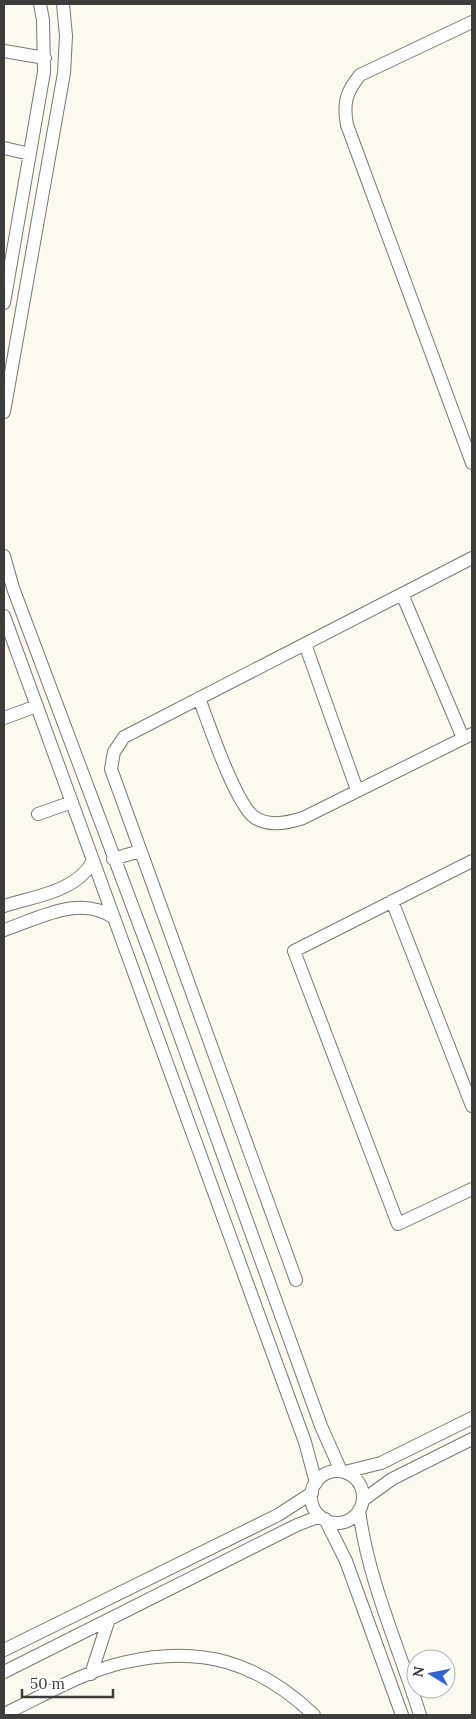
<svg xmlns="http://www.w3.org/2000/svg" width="476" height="1719" font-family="Lora,serif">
  <rect width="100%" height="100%" fill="#fef9ee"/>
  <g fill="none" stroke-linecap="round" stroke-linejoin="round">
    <g stroke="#7c786e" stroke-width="14">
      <path id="minor" d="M472,22l-112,53c-14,17 -17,28 -13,50l125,338
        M4,51l41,7
        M4,148l26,6
        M4,303l40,-231 -1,-52 -3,-16
        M4,412l60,-339 2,-37 -3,-32
        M4,556l9,32 137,365 171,473 20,45
        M402,594l61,144
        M4,616l301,826 11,41
        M305,644l52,146
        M199,698c10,27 36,104 55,119 14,10 34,6 49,1l169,-84
        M4,718l33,-12
        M38,814l34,-12
        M113,859l27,-8
        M472,861l-178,90 104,273 74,-35
        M392,901l80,205
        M4,906c31,-10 72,-14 89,-45
        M4,930c36,-12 76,-36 110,-12
        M296,1280l-185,-511 3,-17 10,-15 348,-179
        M311 1497a26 26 0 1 1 52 0a26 26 0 1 1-52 0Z
        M345,1472l36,-9 91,-45
        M363,1500l29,-21 80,-40
        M359,1510c9,71 40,137 61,205
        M325,1519l21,42 56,154
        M4,1650l274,-135 34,-22
        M4,1672l293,-147 23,-9
        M91,1674l18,-55
        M4,1714c39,-18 80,-43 122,-52 75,-17 132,0 188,53"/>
    </g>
    <use href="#minor" stroke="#fff" stroke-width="12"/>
  </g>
  <rect width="476" height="1719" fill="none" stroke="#3e3c38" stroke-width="10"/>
  <g transform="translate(431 1674) rotate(280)"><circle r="24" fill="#ffffff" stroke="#b2b1af"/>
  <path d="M0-4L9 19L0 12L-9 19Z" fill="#2f63d1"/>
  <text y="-8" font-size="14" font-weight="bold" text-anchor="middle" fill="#3e3c38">N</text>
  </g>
  <path d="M22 1689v8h91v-8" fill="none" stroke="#3e3c38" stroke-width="2.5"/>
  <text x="30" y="1689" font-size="15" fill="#3e3c38" stroke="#ffffff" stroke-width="4" paint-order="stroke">50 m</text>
</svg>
